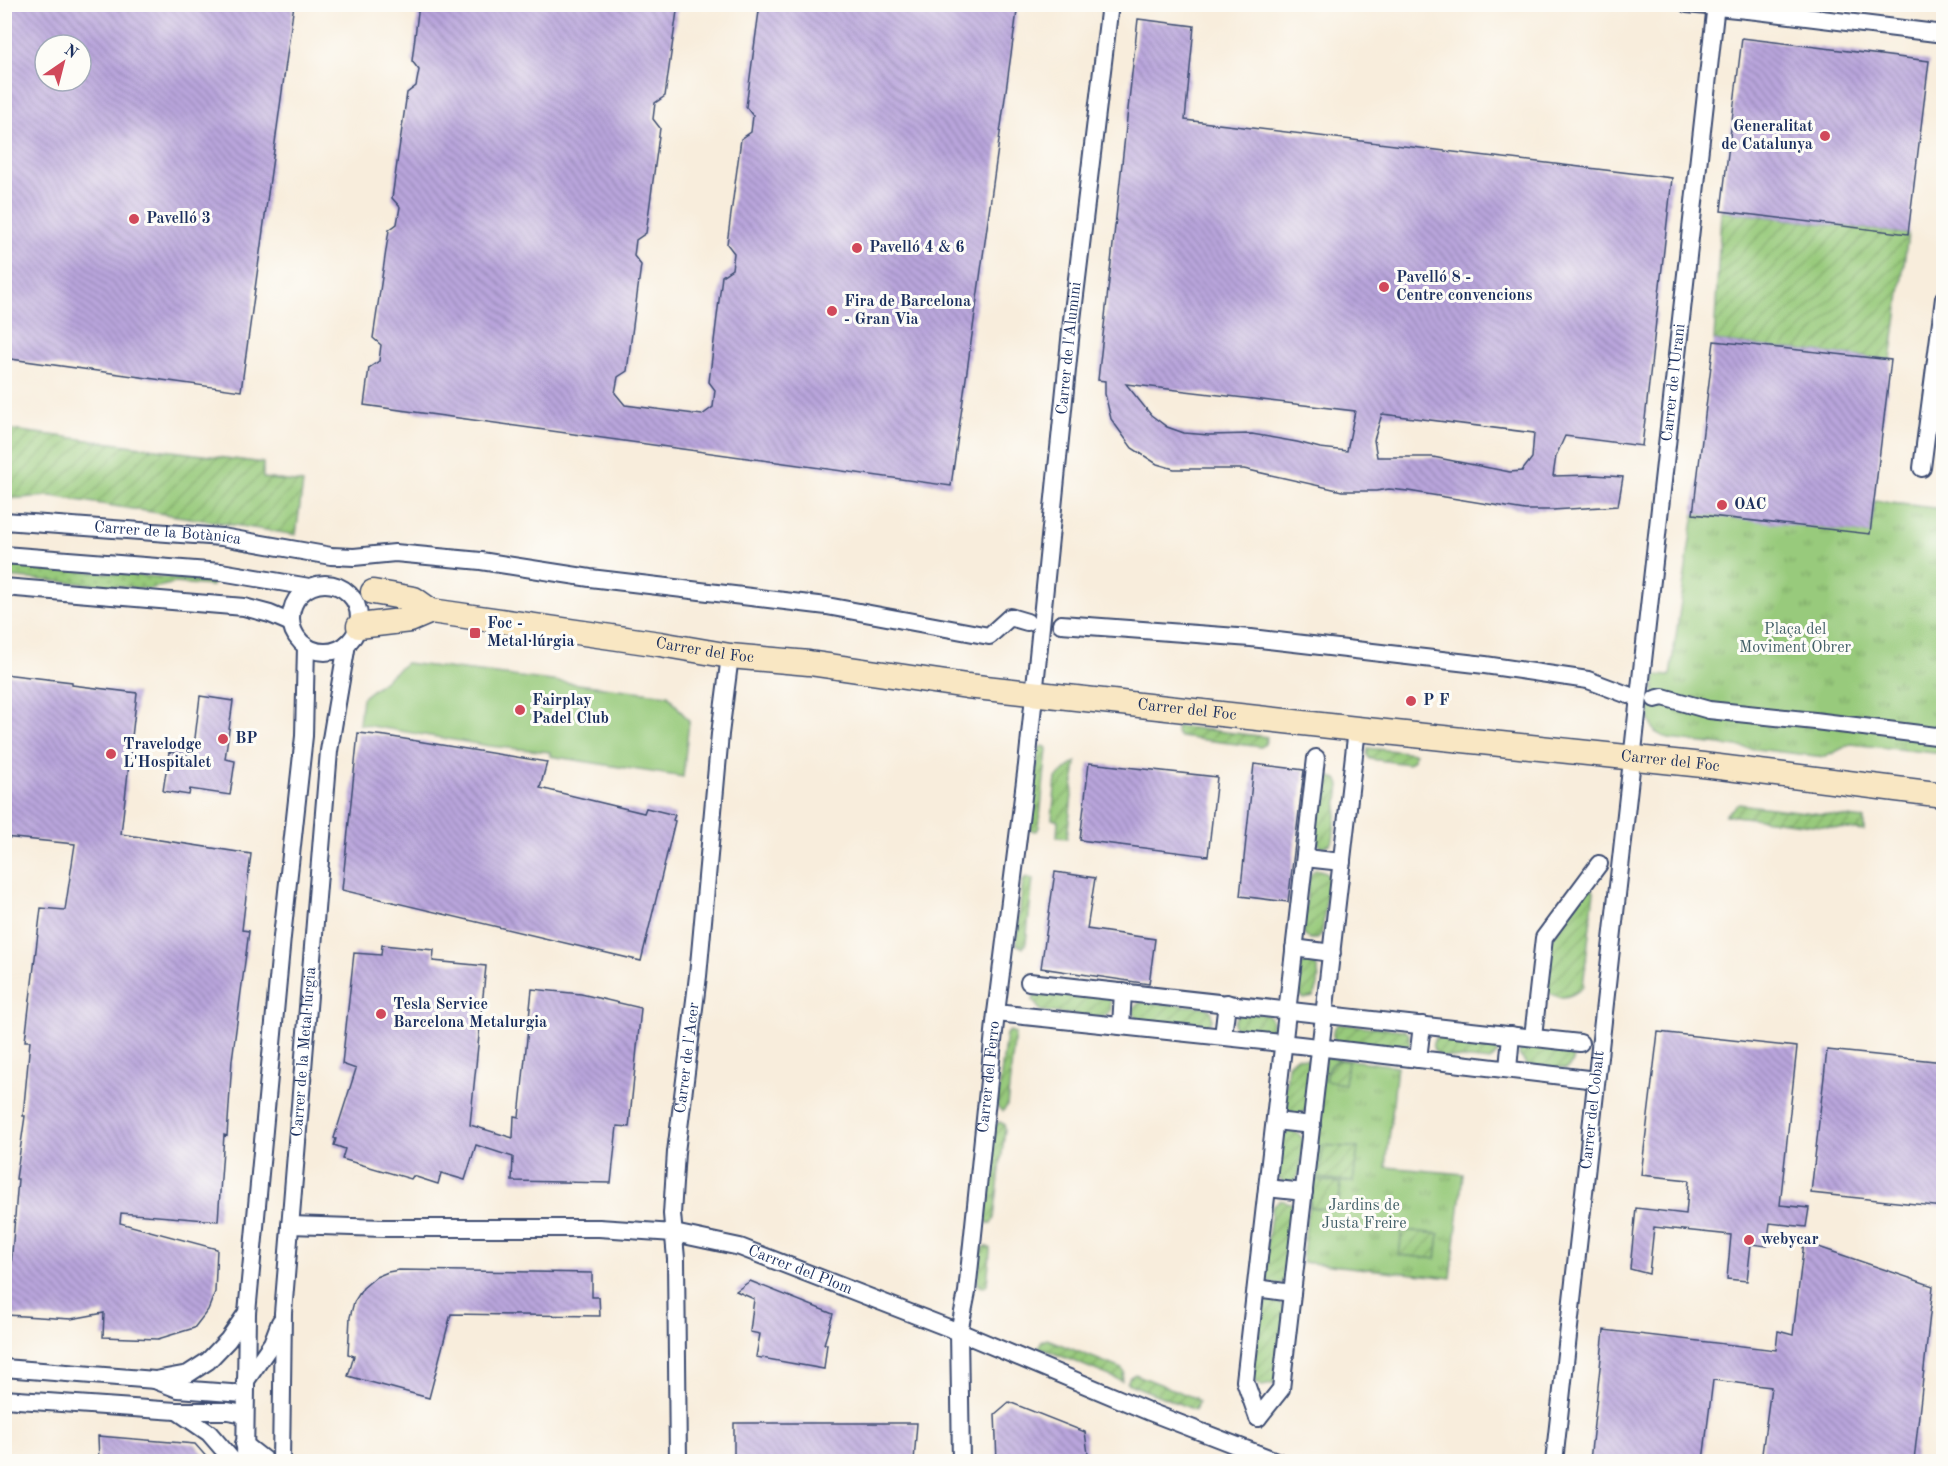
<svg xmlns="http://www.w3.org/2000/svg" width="1948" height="1466" font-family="'Old Standard TT',serif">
  <defs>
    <pattern id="grass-dots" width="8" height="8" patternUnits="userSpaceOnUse" patternTransform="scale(1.5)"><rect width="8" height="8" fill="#98ca7b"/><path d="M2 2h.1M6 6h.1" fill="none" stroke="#7ba468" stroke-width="1.8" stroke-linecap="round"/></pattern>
    <pattern id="park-tufts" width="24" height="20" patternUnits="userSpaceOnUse" patternTransform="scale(1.5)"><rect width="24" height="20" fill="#98ca7b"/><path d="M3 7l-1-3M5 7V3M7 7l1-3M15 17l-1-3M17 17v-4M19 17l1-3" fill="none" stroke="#7ba468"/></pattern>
    <pattern id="garden-furrows" width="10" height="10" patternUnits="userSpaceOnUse" patternTransform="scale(1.5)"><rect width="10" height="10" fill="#98ca7b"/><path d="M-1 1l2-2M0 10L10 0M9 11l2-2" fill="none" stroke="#7ba468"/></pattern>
    <pattern id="building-back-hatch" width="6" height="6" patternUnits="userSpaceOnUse" patternTransform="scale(1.5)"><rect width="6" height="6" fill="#b9a5dc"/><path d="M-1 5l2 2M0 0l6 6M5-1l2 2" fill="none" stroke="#9687b6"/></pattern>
  </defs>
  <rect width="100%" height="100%" fill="#fdfcf7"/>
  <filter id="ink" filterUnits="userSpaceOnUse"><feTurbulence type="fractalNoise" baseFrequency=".0167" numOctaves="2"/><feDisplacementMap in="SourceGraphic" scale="12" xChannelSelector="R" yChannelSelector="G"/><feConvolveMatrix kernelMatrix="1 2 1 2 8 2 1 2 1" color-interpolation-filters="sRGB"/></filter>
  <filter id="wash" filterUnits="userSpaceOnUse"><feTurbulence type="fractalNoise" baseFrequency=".008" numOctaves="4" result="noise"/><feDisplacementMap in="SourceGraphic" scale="24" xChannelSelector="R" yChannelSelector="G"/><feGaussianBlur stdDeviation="1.35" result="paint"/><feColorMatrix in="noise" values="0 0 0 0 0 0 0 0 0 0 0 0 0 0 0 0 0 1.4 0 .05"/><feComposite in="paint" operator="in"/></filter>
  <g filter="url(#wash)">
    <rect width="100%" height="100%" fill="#f8eddc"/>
    <path fill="url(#grass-dots)" stroke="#5a7c6c" stroke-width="1.5" d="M4,565l209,16 -1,5 -37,-3 -26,6 -144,-12z"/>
    <path fill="url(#park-tufts)" stroke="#5a7c6c" stroke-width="1.5" d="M1875,501l68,8v245l-92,-10 -26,13 -157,-18 -13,-7 -6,-14 7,-43 14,1 24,-163 176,21z
      M1325,1057l72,9 -11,101 77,7 -12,104 -149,-16z"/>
    <path fill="url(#garden-furrows)" stroke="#5a7c6c" stroke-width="1.5" d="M1721,211l187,23 -17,126 -177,-19z
      M5,429l258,34v15l40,5 -7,52 -245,-39 -46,3z
      M1176,726l91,11 -2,7 -4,3 -81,-10 -4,-4z
      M1042,746l4,1 1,2 -8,78 -2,4 -8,-1 10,-82z
      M1368,748l47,5 -2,7 -5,4 -38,-5 -3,-4z
      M1076,762l-9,76 -10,-1 1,-16 -6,-2 4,-41z
      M1327,776l10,3 3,6 -7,55 -3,4 -8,3 -8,-8 6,-56z
      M1738,804l126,15v12l-139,-16z
      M1316,869l10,3 3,5 -7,56c-6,9 -13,8 -19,-1l6,-56z
      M1026,877l7,2 -7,64 -3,5 -7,-4 7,-64z
      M1588,888h4l2,4 -11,94c-12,15 -36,16 -39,-6 -1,-9 2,-25 4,-33 3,-12 31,-47 40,-59z
      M1310,960c12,6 10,27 3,37l-9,2 -7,-8c1,-12 -1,-27 13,-31z
      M1039,990l66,5 5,5 1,10 -9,8 -61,-7 -8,-10 1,-5z
      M1140,1002l66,5 5,4 1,10 -9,8 -62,-7 -8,-9 1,-6z
      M1240,1013l26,1 5,4 2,10 -7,8c-14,-1 -46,-2 -26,-23z
      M1338,1024l66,6 5,4 1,10 -9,7 -61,-6c-9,-7 -10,-13 -2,-21z
      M1010,1031l5,2 -8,73 -4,5 -6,-4 9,-73z
      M1438,1035l53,5 4,4 3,9 -8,8 -50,-5c-9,-7 -10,-12 -2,-21z
      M1526,1044l46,6c4,9 1,13 -6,19l-39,-4 -8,-10 1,-5z
      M1296,1057l12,2 4,7 -4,40 -4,6 -10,3 -10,-10 4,-41z
      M1338,1060l10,1 -3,23 -20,-3c2,-10 3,-16 13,-21z
      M999,1122l5,2 1,5 -11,89 -3,6 -3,-1 -3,-4 10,-93z
      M1288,1131c17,0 16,13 14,26 -1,9 -1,17 -7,24l-10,2 -7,-5 -3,-5 5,-33z
      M1323,1145l35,3 -5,34 -34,-4z
      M1314,1180l27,3 -3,28 -28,-4z
      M1280,1200l11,3 5,6 -8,68 -4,6 -11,2 -6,-4 -4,-6 9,-68z
      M1402,1230l37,4 -3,25 -37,-4z
      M986,1246l4,2v4l-3,32 -3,3 -5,-1 -2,-3 5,-34z
      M1269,1301l12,3 4,7 -8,68 -4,5 -11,2 -6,-4 -4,-6 9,-67z
      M1047,1339l75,30 2,3 -2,9 -83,-34 3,-6z
      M1135,1374l60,24 3,4 -3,8 -68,-27 3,-6z"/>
    <path fill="#98ca7b" stroke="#5a7c6c" stroke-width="1.5" d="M406,663l262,32 21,26 -6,56 -133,-21v-4l-61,-6 -130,-22 3,-26z"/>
    <g id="blocks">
      <path fill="url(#building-back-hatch)" fill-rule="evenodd" d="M4,4h290l-53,387 -237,-33zM45,45h36v36h-36z
        M419,4h259l-13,92 -10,7 -2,16 7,9 -14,105 -10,7 -2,16 7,9 -14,106 -9,6 -3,16 10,12 77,10 11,-8 2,-17 -6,-8 13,-106 10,-7 2,-16 -7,-9 14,-105 10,-7 2,-16 -7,-9 14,-103h258l-67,482 -587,-81 5,-37 10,-7 2,-16 -8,-7 16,-108 8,-6 3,-17 -8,-9 15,-105 9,-7 3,-16 -7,-9z
        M1138,19l56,7 -9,94 487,58 -30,268 -77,-10 -9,20 -3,20 41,-1 29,2 -5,29 -66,4h-27l-117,-19 -19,-2 -13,2h-34l-98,-22h-70l-17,-5 -25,-16 -21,-29 -6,-25v-13l-7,-1zM1126,384l229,27 -8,40 -27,-3 -23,-6 -45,-8 -43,1 -25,-2 -17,-6 -16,-12zM1382,414l152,19 -2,25 -10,13 -12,1 -77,-15h-56l-3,-17z
        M1742,38l187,23 -21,173 -187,-23z
        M1714,341l177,19 -21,174 -177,-20z
        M4,674l68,8v3l65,8 -16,141 130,20 -9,76 7,1 -17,129 -5,76 -3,-1 -6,86 -97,-8 -1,10 97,26 -2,43 -7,18 -14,18 -36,11 -55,-2 1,-24 -33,6 -64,-4 11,-136h-2l9,-63h-2l7,-75h-5l16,-133 24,2 10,-66 -71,-7z
        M200,696l33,5 -8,58 10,2 -5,34 -40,-6 -1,6 -26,-4 6,-39 24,3z
        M358,733l28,3 161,26 -7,26 104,25 2,-5 29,7 -2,5 2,1 -34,140 -299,-71z
        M1089,763l128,14 -9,79 -128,-16z
        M1254,764l50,6 -16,132 -48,-6z
        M1055,872l40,6 -8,51 68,10 -6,45 -108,-16z
        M382,945l52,5 -1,11 53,5 -16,159 43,13 1,-22 5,1 13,-128 49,5 60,14 -12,119 -12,-1 -6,57 -99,-2 1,-24 -37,-12 -11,35 -24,-7 -3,11 -25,-8 -2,3 -69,-20 3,-10 -11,-4 2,-6 -2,-1 22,-69 -14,-5 12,-111 27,2z
        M1658,1032l139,15 -17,158 29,3 -3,19 -36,-4 -3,23 -16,-2 -4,37 -20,-2 4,-44 -77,-8 -5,47 -19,-5 6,-61 50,6 3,-34 -48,-5z
        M1827,1050l117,12v145l-133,-14z
        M1804,1242l129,44 -19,175h-153l10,-74 -58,-7 -10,81h-113l14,-131 172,20 2,-19 15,4z
        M399,1270l193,3v24h7l1,19 -149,-2 -22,84 -81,-22 6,-20 -6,-2 2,-37 4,-15 9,-14 13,-11 12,-5z
        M750,1281l83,33 -9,30h3l-3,25 -68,-12 4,-23 -10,-2 4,-33 -18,-8z
        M1009,1402l76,30 4,29h-92l-2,-47z
        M734,1423h183l-3,38h-180z
        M98,1436l97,8 15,17h-111z"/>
    </g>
  </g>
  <g filter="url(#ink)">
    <use href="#blocks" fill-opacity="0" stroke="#3c4c71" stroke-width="1.5"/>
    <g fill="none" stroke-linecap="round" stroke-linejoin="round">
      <g stroke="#3c4c71" stroke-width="20">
        <g id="street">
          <path d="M1687,4l70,7 187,23"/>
          <path d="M1922,468l22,-170"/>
          <path id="s1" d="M4,521l218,16 109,19 23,1 41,-4 86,8 109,17 237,28 162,30 21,-19 17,5"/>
          <path d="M4,555l217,17 88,15"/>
          <circle cx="325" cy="618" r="34"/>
          <path d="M4,587l240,20 26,7 21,9"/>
          <path d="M1061,624l190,14 234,27 103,15 40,15"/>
          <path d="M1655,699l8,-2 46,13 106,11 129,16"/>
          <path d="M1305,858l37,4"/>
          <path d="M1294,948l38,5"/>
          <path d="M1029,982l551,61"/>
          <path d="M996,1013l304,32 296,35"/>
          <path d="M1121,1026l2,-34"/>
          <path d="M1223,1036l4,-33"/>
          <path d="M1533,1037l11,-99 55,-74"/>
          <path d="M1418,1059l4,-34"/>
          <path d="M1508,1069l3,-34"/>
          <path d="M1275,1121l37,4"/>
          <path d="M1267,1188l37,4"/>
          <path id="s2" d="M290,1225l93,3h216l75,5 66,14 219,85 191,80 129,50"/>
          <path d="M1256,1288l36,5"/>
          <path d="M4,1368l151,12 33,-6 20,-13 20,-21 18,-26"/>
          <path d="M157,1381l21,8 66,5"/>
          <path d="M245,1382l27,-39 8,-21"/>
          <path d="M4,1399l172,12h52l16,3"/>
          <path d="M177,1411l32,22 25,29"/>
          <path d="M1258,1418l23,-29 76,-660"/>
          <path d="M1258,1418l-13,-37 71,-623"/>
          <path d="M244,1444l23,18"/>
          <path d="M245,1462l2,-149 35,-376 22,-201 2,-90"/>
          <path id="s3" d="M281,1462l2,-149 46,-562 18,-107"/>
          <path id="s4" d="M678,1462l-2,-203 -4,-45 4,-62 22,-176 22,-242 10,-78"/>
          <path id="s5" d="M961,1462l-2,-130 8,-40 29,-279 31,-248 45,-445 38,-316"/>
          <path id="s6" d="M1554,1462l162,-1458"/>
        </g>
      </g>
      <g stroke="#3c4c71" stroke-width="27">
        <g id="secondary">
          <path id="s7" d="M373,592l41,7 17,12 229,33 70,12 79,7 158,23 390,43 346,36 241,30"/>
          <path d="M359,626l51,-6 21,-9"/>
        </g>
      </g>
      <use href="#street" stroke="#fff" stroke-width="16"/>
      <use href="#secondary" stroke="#f9e7c3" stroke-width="24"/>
    </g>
  </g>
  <g fill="#d1495b" stroke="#fdfcf7" stroke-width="2">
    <circle cx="1825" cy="136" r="6"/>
    <circle cx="134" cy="219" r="6"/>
    <circle cx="857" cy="248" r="6"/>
    <circle cx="1384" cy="287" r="6"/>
    <circle cx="832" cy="311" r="6"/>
    <circle cx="1722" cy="505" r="6"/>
    <rect x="469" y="627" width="12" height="12" rx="3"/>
    <circle cx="1411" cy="701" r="6"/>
    <circle cx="520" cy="710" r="6"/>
    <circle cx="223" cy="739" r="6"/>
    <circle cx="111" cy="754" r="6"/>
    <circle cx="381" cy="1014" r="6"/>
    <circle cx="1749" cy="1240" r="6"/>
  </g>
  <g text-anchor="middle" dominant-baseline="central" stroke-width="6" stroke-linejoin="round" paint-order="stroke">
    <g font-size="16" font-weight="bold" fill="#1b2f5e" stroke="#fdfcf7" text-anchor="start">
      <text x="1813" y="127" text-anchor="end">Generalitat<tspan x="1813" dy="18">de Catalunya</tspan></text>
      <text x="146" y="219">Pavelló 3</text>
      <text x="869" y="248">Pavelló 4 &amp; 6</text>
      <text x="1396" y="278">Pavelló 8 -<tspan x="1396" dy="18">Centre convencions</tspan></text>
      <text x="844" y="302">Fira de Barcelona<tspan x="844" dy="18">- Gran Via</tspan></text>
      <text x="1734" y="505">OAC</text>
      <text x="487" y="624">Foc -<tspan x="487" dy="18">Metal·lúrgia</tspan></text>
      <text x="532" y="701">Fairplay<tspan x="532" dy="18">Padel Club</tspan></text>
      <text x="1423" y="701">P F</text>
      <text x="235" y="739">BP</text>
      <text x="123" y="745">Travelodge<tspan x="123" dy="18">L'Hospitalet</tspan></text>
      <text x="393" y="1005">Tesla Service<tspan x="393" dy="18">Barcelona Metalurgia</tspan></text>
      <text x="1761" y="1240">webycar</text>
    </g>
    <g font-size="16" fill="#1b2f5e" stroke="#fdfcf7">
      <text stroke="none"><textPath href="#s5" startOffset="1120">Carrer de l'Alumini</textPath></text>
      <text stroke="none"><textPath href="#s6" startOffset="1086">Carrer de l'Urani</textPath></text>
      <text stroke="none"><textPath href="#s1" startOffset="164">Carrer de la Botànica</textPath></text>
      <text stroke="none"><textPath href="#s7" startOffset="339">Carrer del Foc</textPath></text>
      <text stroke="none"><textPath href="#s7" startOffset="825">Carrer del Foc</textPath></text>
      <text stroke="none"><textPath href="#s7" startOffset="1311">Carrer del Foc</textPath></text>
      <text stroke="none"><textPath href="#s3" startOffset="411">Carrer de la Metal·lúrgia</textPath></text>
      <text stroke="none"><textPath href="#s4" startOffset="405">Carrer de l'Acer</textPath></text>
      <text stroke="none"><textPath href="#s5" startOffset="387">Carrer del Ferro</textPath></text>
      <text stroke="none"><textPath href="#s6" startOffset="354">Carrer del Cobalt</textPath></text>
      <text stroke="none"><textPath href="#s2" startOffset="516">Carrer del Plom</textPath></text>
    </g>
    <g font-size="16" fill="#405e67" stroke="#fdfcf7">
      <text x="1795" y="630">Plaça del<tspan x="1795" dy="18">Moviment Obrer</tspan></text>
      <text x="1364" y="1206">Jardins de<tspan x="1364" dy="18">Justa Freire</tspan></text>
    </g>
  </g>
  <rect width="1948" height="1466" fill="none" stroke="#fdfcf7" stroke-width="24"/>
  <g transform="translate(63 63) rotate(35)"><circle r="28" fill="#fdfcf7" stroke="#a3aaba" stroke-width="1.5"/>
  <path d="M0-4.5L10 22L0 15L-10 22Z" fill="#d1495b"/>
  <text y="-9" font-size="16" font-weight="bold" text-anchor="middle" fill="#1b2f5e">N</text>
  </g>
</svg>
